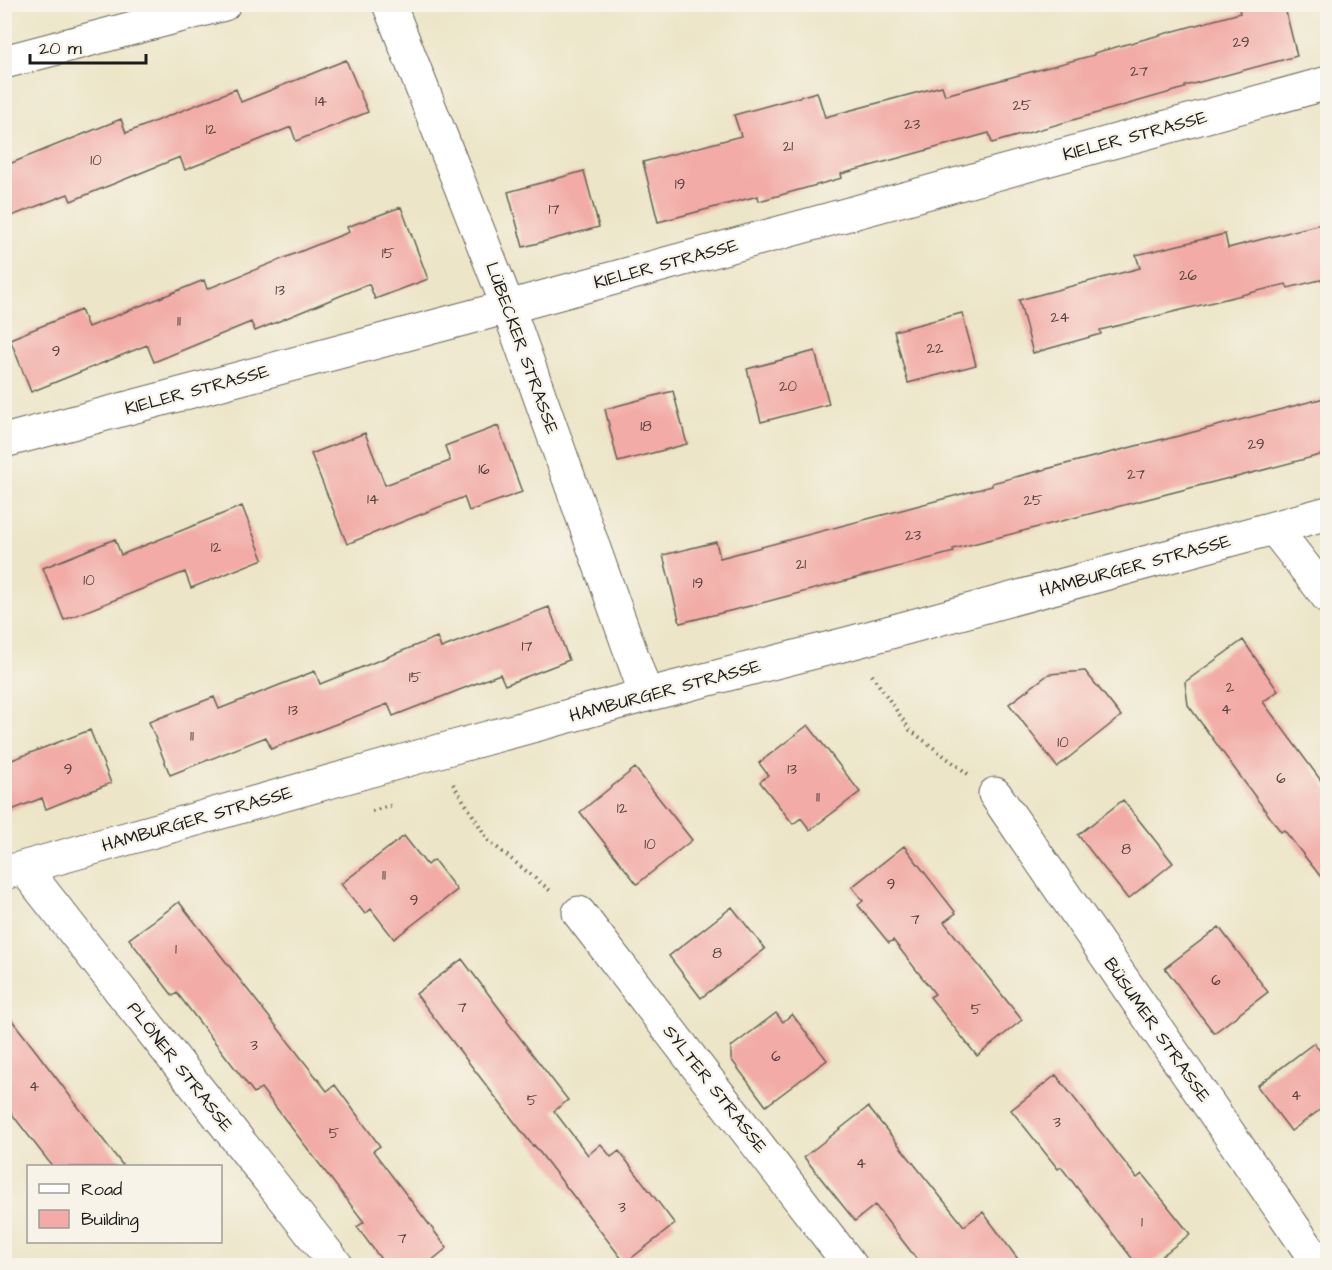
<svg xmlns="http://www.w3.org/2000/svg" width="1332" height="1270" font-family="'Architects Daughter',sans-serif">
  <rect width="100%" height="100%" fill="#f7f3e8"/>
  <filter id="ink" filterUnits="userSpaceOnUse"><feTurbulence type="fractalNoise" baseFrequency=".0167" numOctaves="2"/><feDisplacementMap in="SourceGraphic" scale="12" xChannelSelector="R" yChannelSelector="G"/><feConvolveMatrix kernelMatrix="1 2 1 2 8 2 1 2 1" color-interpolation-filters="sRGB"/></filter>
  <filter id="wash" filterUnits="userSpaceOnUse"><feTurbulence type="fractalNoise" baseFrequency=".008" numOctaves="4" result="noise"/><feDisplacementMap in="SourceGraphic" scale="24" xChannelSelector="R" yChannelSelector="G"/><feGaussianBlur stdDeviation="1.35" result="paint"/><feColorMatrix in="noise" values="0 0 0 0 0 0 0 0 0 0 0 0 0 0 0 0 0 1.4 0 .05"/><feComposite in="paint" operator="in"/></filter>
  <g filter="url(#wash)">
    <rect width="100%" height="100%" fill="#ece5c7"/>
    <g id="blocks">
      <path fill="#f2aba6" d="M1238,4h46l13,52 -112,30v2l-193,55 -3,-10 -148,41 1,4 -83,23 -1,-5 -100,26 -15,-60 98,-26 -7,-21 83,-23 8,25 117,-31 3,9 149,-40v-2l146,-40z
        M346,60l22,52 -72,29 -5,-14 -106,43 -5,-13 -109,44 -3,-7 -64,25v-53l117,-47 5,14 110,-44 5,13z
        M584,171l15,56 -76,20 -15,-55z
        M401,207l27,72 -53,20 -6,-15 -114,47 -4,-9 -97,40 -7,-17 -116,47 -21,-53 71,-29 7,17 116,-47 3,9 142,-57 -2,-5z
        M1328,222v56l-40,10 -2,-4 -186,46 1,4 -68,19 -14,-53 121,-32 -4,-13 89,-21 3,14z
        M962,313l14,52 -68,18 -14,-52z
        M815,351l14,53 -68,18 -14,-53z
        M673,391l14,53 -69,18 -13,-53z
        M1328,397v56l-99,26v-1l-276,71 1,3 -200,53 -74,18 -17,-68 53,-13 4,16 272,-72v-3l171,-44v1z
        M498,426l24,66 -53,19 -5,-14 -117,47 -36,-90 54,-21 20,52 65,-24 -5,-15z
        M242,506l21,53 -72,29 -6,-16 -121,48 -21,-52 72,-29 6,16z
        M549,607l20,53 -64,25 -5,-11 -107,42 -5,-12 -117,45 -5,-12 -96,38 -21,-53 65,-25 5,12 96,-38 5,13 117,-47 4,11z
        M1243,640l35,51 -15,11 65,88v96l-44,-56 -3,2 -93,-127 -3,-23z
        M1085,671l36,45 -64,51 -48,-63 40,-30z
        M808,725l52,67 -50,38 -9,-12 -8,6 -33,-42 8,-7 -9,-12z
        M90,730l21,53 -65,26 -4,-11 -38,15v-50z
        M635,768l57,72 -55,44 -57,-72z
        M1123,800l50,63 -45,36 -50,-64z
        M404,836l23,29 7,-5 23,30 -63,49 -23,-30 -6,5 -24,-30z
        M904,846l52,67 -12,9 78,98 -45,36 -47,-59 5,-3 -42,-54 -4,3 -31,-38 5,-4 -11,-14z
        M179,902l148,189 8,-6 45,61 -7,5 74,97 -22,18h-39l-29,-39 7,-5 -103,-134 -7,5 -77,-100 -4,3 -44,-57z
        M732,907l33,42 -64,49 -32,-42z
        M1219,927l49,65 -54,41 -49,-65z
        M462,959l46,61 -1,1 61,79 -14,11 34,44 13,-11 10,13 8,-6 56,73 -50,39 -91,-118 -1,1 -117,-152z
        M4,1010l28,36 92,121h-71l-49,-63z
        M776,1013l7,9 9,-8 35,46 -61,46 -35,-47v-12z
        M1314,1043l14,18v43l-37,27 -34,-45z
        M1056,1075l81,103 5,-4 48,60 -41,32h-11l-77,-99 -3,2 -47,-59z
        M868,1107l96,119 19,-14 40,54h-101l-47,-61 -20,16 -51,-64z"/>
    </g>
  </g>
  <g filter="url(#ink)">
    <use href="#blocks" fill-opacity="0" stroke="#656258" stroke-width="1.5"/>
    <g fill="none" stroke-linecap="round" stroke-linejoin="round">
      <g stroke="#656258" stroke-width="35">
        <path id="minor" d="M389,4l119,303 138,388
          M4,62l220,-58
          M4,441l504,-134 820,-224
          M1274,528l54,69
          M995,794l325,472
          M24,868l313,398
          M4,873l428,-120 214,-58 204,-52 478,-130
          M579,913l272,353"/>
      </g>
      <path stroke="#656258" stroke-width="4" stroke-dasharray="1.5 4.5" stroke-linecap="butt" d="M872,675l38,55 58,44
        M453,784l36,57 63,51
        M372,811l21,-6"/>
      <use href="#minor" stroke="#fff" stroke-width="33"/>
    </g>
  </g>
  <g text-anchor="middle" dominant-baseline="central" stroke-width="4.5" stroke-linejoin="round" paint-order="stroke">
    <g font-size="15" fill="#52403e">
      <text x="1241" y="42">29</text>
      <text x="1139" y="71">27</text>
      <text x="321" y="101">14</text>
      <text x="1022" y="105">25</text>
      <text x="912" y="124">23</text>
      <text x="211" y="129">12</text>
      <text x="788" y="146">21</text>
      <text x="96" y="160">10</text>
      <text x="680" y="184">19</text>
      <text x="554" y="209">17</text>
      <text x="388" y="253">15</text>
      <text x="1188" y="275">26</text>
      <text x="280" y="290">13</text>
      <text x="1060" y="317">24</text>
      <text x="179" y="321">11</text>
      <text x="935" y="348">22</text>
      <text x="56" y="351">9</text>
      <text x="788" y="386">20</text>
      <text x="646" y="426">18</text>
      <text x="1256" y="444">29</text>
      <text x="484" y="469">16</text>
      <text x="1136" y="474">27</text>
      <text x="373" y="499">14</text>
      <text x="1033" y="500">25</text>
      <text x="913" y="535">23</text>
      <text x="216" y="547">12</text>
      <text x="801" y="564">21</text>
      <text x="89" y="580">10</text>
      <text x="698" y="583">19</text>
      <text x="527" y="646">17</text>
      <text x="415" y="677">15</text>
      <text x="1230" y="687">2</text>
      <text x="1226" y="709">4</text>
      <text x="293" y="710">13</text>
      <text x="192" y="736">11</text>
      <text x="1063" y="742">10</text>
      <text x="68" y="769">9</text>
      <text x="792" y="769">13</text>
      <text x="1281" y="778">6</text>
      <text x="818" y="797">11</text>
      <text x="622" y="808">12</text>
      <text x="650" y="844">10</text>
      <text x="1126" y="849">8</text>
      <text x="384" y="875">11</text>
      <text x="891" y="884">9</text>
      <text x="414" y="900">9</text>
      <text x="915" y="919">7</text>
      <text x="176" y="949">1</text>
      <text x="717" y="953">8</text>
      <text x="1216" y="980">6</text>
      <text x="462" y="1007">7</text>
      <text x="976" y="1009">5</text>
      <text x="254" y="1045">3</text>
      <text x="776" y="1056">6</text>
      <text x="34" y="1086">4</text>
      <text x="1296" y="1095">4</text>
      <text x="532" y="1100">5</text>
      <text x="1057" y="1122">3</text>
      <text x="334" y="1133">5</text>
      <text x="861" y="1163">4</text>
      <text x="622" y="1207">3</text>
      <text x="1142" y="1222">1</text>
      <text x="402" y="1238">7</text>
    </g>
    <g font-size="18" fill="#1c1c1c" stroke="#f7f3e8">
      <text transform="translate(1135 136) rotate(-15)">KIELER STRASSE</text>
      <text transform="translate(666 264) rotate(-15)">KIELER STRASSE</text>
      <text transform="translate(522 348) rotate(70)">LÜBECKER STRASSE</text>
      <text transform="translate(197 390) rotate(-15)">KIELER STRASSE</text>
      <text transform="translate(1135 566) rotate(-15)">HAMBURGER STRASSE</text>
      <text transform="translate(665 691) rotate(-15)">HAMBURGER STRASSE</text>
      <text transform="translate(197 819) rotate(-16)">HAMBURGER STRASSE</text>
      <text transform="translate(1157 1030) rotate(55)">BÜSUMER STRASSE</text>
      <text transform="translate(180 1067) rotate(52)">PLÖNER STRASSE</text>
      <text transform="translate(715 1089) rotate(52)">SYLTER STRASSE</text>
    </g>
  </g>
  <rect width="1332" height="1270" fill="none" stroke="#f7f3e8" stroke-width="24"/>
  <rect x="27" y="1165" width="195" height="78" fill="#f7f3e8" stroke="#9f9d96" stroke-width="1.5"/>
  <rect x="39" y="1184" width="30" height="9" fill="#ffffff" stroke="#9f9d96" stroke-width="1.5"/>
  <text x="81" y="1195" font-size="18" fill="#1c1c1c">Road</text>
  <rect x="39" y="1210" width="30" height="18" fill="#f2aba6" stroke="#9f9d96" stroke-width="1.5"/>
  <text x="81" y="1225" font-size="18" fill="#1c1c1c">Building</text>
  <path d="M30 54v9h116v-9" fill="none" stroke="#1c1c1c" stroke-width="3"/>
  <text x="39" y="54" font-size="18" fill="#1c1c1c" stroke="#f7f3e8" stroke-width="4.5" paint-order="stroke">20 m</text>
</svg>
